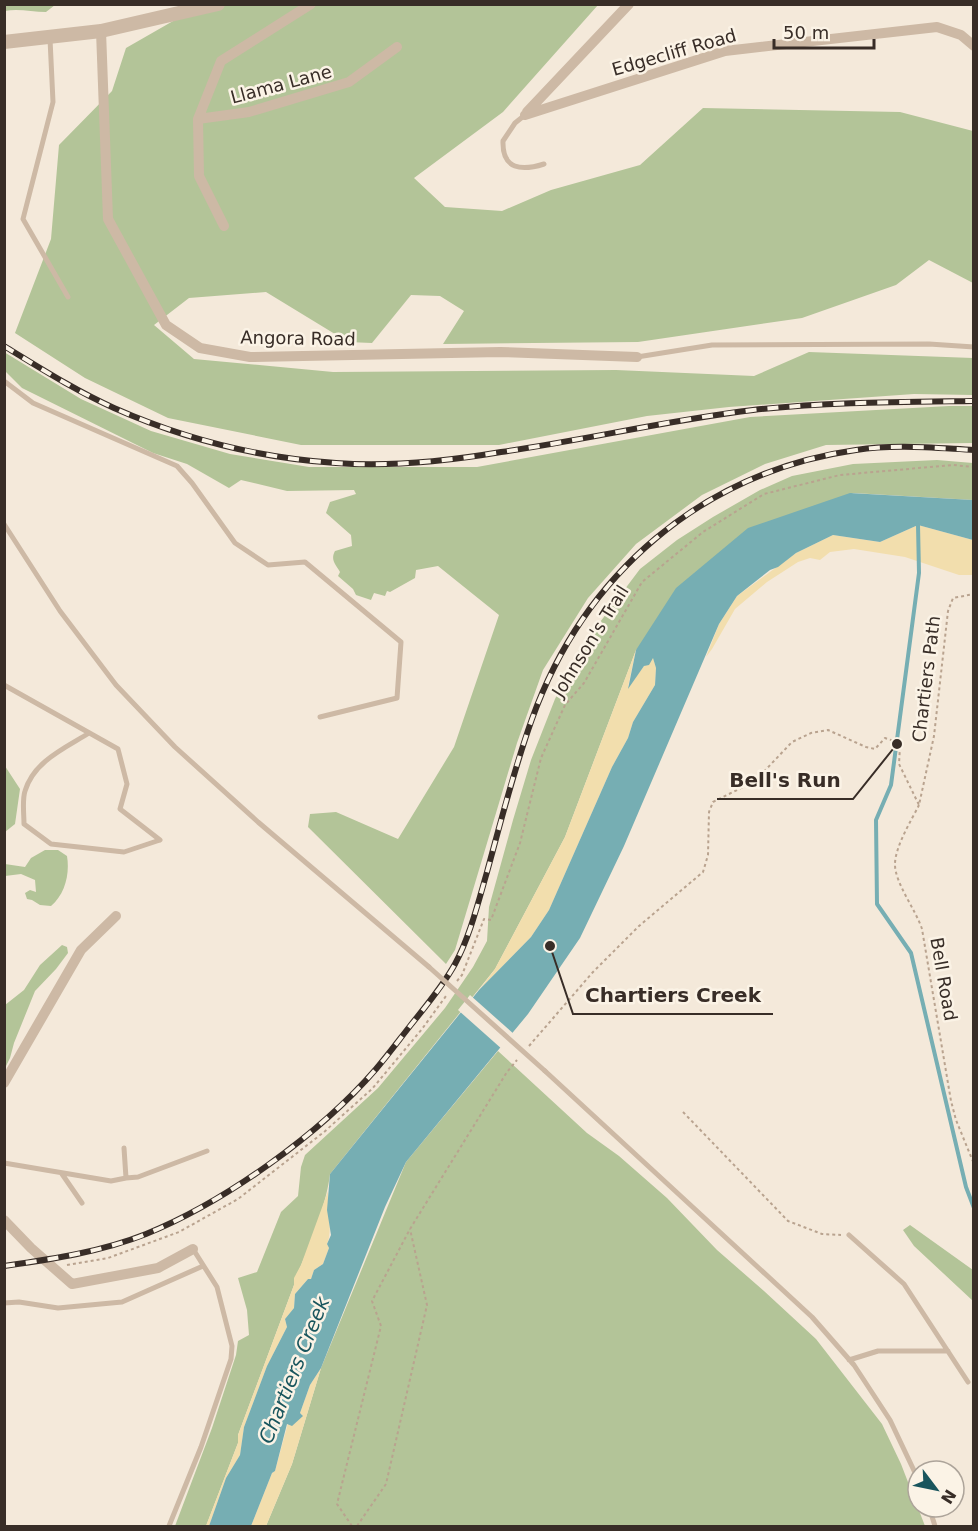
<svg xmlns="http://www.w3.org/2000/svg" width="978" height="1531" font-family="'DejaVu Sans',sans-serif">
  <rect width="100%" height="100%" fill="#f4e9da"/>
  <path fill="#b3c498" d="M5,4h50v1l-9,7c-14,0 -28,-4 -41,-1z
    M201,5h397l-95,107 -89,66 31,29 57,4 49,-21 89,-25 63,-57 197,4 73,19v152l-44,-23 -33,25 -94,33 -164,24 -195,2 21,-33 -24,-15 -29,-1 -39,48 -24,-1 -82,-50 -77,6 -35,27 40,34 139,13 283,-2 138,6 55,-24 164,6v37l-59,-1 -185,13 -82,9 -148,29h-198l-133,-27 -83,-40 -70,-45 36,-94 8,-94 53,-54 14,-43z
    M4,352l77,47 70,32 79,23 79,13h168l273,-50 199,-11h24v37l-147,2 -61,19 -63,31 -66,49 -48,54 -45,72 -26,73 -62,207 -9,14 -138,-137 2,-13 26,-2 62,27 56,-92 45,-132 -61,-49 -22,4 -1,8 -25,14 -3,-1 -2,5 -11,-3 -3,7 -15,-5 -3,-6 -15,-13 2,-4c-4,-7 -10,-12 -5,-21l17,-5 -1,-11 -25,-22 4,-11 26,-8 -2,-4 -67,1 -46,-11 -12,8 -42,-24 -34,-11 -131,-65 -17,-17z
    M937,460l36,3v37l-120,-7 -217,157 -71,187 -70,132 -165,205c-3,27 -17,64 -28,89 -3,8 -8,13 -8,22l-56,150v8l-32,83h-31l37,-98 24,-73 2,-14 11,-6 -2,-25 -9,-32 19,-6 24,-60 17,-16 3,-29 4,-12 73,-67 67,-80 28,-41 14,-26 2,-34 24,-87 18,-60 24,-61 24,-49 61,-81 37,-29 36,-23 47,-27 32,-14 61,-12z
    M5,733l1,2 -1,31 15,23 -5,35 -10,8z
    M45,850h13l9,6c3,18 -2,38 -16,50l-11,-1 -8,-5 -5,-1 -2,-6 5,-3 6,2 -1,-12 -14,-6 -16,2v-12l20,3 6,-9z
    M62,945l5,2 1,6 -12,16 -21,22 -21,52 -4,15 -5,10v-63l19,-15 16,-25z
    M498,1051l89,82 32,23 48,42 50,52 47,41 52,48 66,85 19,40 24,62h-659l26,-62 29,-96 85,-206z
    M910,1225l63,45v31l-59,-55 -11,-16z"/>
  <path fill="#f2dead" d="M918,525l55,15v35h-14l-54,-18 -51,-8 -24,3 -10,8 -10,-2 -12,4 -31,20 -32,27 -23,40 -6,8 13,-33 18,-28 59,-43 37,-18 47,7z
    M636,650l-8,37 16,-21 9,-9 3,11 -1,17 -22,37 -5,16 -16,29 -63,143 -18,27 -52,53 16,-21 70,-132z
    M328,1191c-1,16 5,40 -1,53l2,4 -6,16 -9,6 -3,9h-3l-13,15 -1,14 -9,11 2,8 -20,39 -23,61 -4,28 -14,23 -17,48h-3l32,-83v-8l56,-150v-7l7,-13z
    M321,1368l-29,96 -26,62h-15l21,-53 3,-2 13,-48 14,-8 -2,-2 10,-28z"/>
  <path fill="#76aeb3" d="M850,493l123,7v40l-55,-15 -38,17 -47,-7 -37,18 -18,14 -8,3 -33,26 -18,28 -95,222 -44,92 -52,76 -122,148 -21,45 -64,161 -11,17 -10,28 3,3 -11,10 -5,-2 -12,47 -3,2 -21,53h-42l17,-48 14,-23 4,-28 23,-61 20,-39 -2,-8 9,-11 1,-14 13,-15h3l3,-9 9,-6 6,-16 -2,-4 4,-9 -4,-25 3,-36 149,-184 52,-53 18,-27 63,-143 16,-29 5,-16 22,-37 1,-17 -3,-10 -4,7 -5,1 -16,23 8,-39 40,-62 72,-60z"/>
  <path fill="#f4e9da" d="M470,995l45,40 -12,15 -45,-40z"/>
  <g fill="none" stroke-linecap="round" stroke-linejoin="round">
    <path stroke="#76aeb3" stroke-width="4" d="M918,525l1,48 -28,212 -15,35 1,84 34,49 55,234 8,21"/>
    <path stroke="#b9a38f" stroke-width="2" stroke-dasharray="3 3" stroke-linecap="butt" d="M919,805c-8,16 -23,40 -24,58 -1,19 21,47 27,66l29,172 5,19 18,44
      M457,981l5,-6 22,-56 7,1 29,-77 21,-85 24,-53 19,-22 58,-101 61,-50 61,-38 76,-19 113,-10 21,2
      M529,1046l64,-74 46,-46 64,-54 5,-17 1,-43 4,-10 42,-21 37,-39 19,-9 17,-3 38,17 9,2 10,-11 9,3 6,6 -1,17 20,41 15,-69 14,-125 5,-13 21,-4
      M683,1112l105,109 34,13 19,1
      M67,1265l41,-7 71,-26 59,-33 86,-67 48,-43 50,-60 24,-33
      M352,1526l-15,-22 44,-178 -9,-25 38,-72 97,-157 10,-12
      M357,1526l29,-42 41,-179 -17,-76"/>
    <path stroke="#cdb9a5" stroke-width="5" d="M50,39l3,63 -30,117 45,78
      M525,115l-10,8 -12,18c-1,29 19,30 41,23
      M637,357l75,-12 217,-1 45,3
      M4,381l29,22 144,63 15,17 43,60 33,22 37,-3 96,80 -4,56 -77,19
      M4,524l56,87 56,74 59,62 83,75 171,145
      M4,685l114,64 9,35 -7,25 40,31
      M89,733c-24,15 -55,28 -64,58 -3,9 -1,23 -1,33l27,20 73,8 36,-12
      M545,1071l267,246 42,48 36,55 28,59
      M124,1148l2,30
      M4,1163l107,18 15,-3 12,-1 69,-26
      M62,1174l20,29
      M849,1235l55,49 64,98
      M4,1303l15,-1 39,6 64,-6 81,-36
      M849,1360l29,-9h70
      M929,1507l6,19
      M169,1526l32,-79 30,-88 1,-13 -15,-59 -24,-38"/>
    <path stroke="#cdb9a5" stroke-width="10" d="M101,31l7,188 58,106 34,23 50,9 250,-5 137,5
      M527,112l102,-108
      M525,115l200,-64 212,-24 24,8 13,11
      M198,119l51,-7 100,-30 48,-35
      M224,226l-25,-50 -1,-57 23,-58 90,-57
      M4,1083l77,-133 35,-34
      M4,1220l27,28 41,36 86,-16 35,-19"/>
    <path stroke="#cdb9a5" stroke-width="14" d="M4,42l97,-11 117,-27"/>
    <g stroke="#382d27" stroke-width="6">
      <path id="rail" d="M4,346c36,22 72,45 110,62 70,31 146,50 222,55 54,4 112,-2 165,-11 84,-12 168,-32 252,-42 73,-8 147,-8 221,-9
        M4,1266c48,-7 97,-14 142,-32 79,-32 174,-100 230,-165 12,-14 23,-29 34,-43 15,-19 33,-40 45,-62 15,-28 23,-61 32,-92 14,-51 27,-103 45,-153 52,-145 170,-247 324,-269 39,-6 78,-2 118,0"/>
    </g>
    <use href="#rail" stroke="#fbf3e6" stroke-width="4" stroke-dasharray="11" stroke-linecap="butt"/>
    <path stroke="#cdb9a5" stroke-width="5" d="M429,967l116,104"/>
  </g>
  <g text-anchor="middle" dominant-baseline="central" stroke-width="5" stroke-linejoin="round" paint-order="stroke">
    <g font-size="18" fill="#382d27" stroke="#fbf3e6">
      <text transform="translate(674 52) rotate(-16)">Edgecliff Road</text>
      <text transform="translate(281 84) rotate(-15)">Llama Lane</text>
      <text transform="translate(298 338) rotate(1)">Angora Road</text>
      <text transform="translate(590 641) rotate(-58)">Johnson's Trail</text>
      <text transform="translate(926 679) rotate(-83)">Chartiers Path</text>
      <text transform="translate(944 979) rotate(80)">Bell Road</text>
    </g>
    <g font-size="20" font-style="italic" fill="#19555d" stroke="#fbf3e6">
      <text transform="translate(294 1370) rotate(-68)">Chartiers Creek</text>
    </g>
  </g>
  <path fill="none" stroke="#382d27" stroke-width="2" d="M897 744L853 799H717M550 946L573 1014H773"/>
  <g fill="#382d27" stroke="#fbf3e6" stroke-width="2">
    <circle cx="897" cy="744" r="6"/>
    <circle cx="550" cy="946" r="6"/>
  </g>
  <g font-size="20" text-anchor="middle" font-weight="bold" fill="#382d27" stroke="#fbf3e6" stroke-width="5" stroke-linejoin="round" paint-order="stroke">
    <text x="785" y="787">Bell's Run</text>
    <text x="673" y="1002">Chartiers Creek</text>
  </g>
  <rect width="978" height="1531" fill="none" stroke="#382d27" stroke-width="12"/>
  <g transform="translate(936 1489) rotate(122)"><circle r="28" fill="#fbf3e6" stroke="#ada49a" stroke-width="1.5"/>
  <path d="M0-4.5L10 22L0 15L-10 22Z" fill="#19555d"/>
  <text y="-9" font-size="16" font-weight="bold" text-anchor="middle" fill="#382d27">N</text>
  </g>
  <path d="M774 39v9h100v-9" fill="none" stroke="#382d27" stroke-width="3"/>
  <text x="783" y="39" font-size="18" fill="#382d27" stroke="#fbf3e6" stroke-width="4.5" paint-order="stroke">50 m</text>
</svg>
